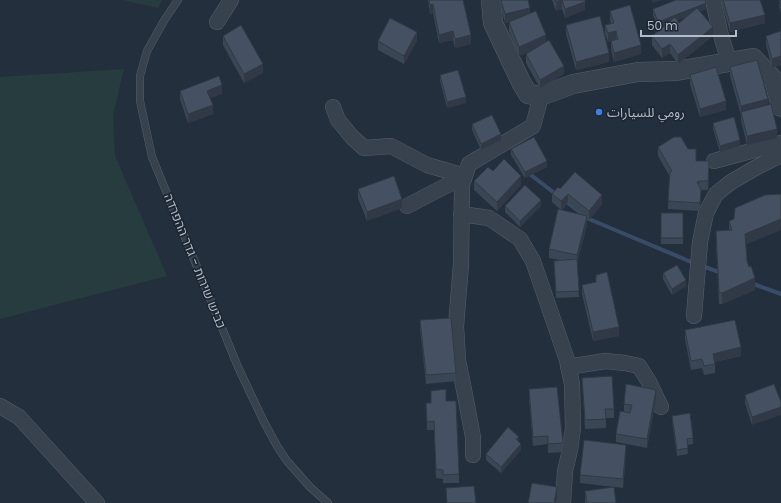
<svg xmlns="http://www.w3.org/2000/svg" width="781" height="503" font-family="Poppins,'Noto Sans Arabic',Heebo,sans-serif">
  <rect width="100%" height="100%" fill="#242f3e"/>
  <path fill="#263c3f" d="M123,0h39l-4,8z
    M124,69l-11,46 2,41 52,120 -167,43v-242z"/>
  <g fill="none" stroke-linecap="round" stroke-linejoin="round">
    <path stroke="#394c67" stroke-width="4" d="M527,172l30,23
      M564,200l17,13
      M586,217l3,2 107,45
      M702,266l20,7
      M751,283l30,11"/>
    <g stroke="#565f6c" stroke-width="8">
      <path id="service" d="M178,0l-13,19 -18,32 -7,25v25l12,56 86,210 26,55 13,24 10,15 23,26 18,16"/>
    </g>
    <g stroke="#565f6c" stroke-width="16">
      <path id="minor" d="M713,0l7,32 9,30
        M217,22l14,-22
        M333,107l5,13 14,17 12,11 27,-2 36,19 38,11
        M714,161l67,-18
        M407,206l58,-30
        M461,214l28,4 31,21 13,22 34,99 5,24 1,44 -3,22 -5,21 -2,32
        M694,316l6,-74 6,-29 10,-19 15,-12 26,-15 24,-12
        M568,367l37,-6 20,2 14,3 10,16 12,25
        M0,406l19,11 78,86
        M473,455v-18l-9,-47 -6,-30 -2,-34 5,-62 1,-79 7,-21 64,-38 8,-30"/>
    </g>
    <g stroke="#565f6c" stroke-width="20">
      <path id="tertiary" d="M491,0l2,23 28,59 7,12 13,2 32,-12 65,-12 38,-1 77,-13 21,22 7,27"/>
    </g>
    <use href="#service" stroke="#38414e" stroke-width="7"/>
    <use href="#minor" stroke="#38414e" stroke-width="15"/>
    <use href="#tertiary" stroke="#38414e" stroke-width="19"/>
  </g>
  <path fill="#3b4654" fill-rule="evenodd" d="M428,0h35l8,44 -16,4 -2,-8 -14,3 -6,-30 -3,1z
    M499,0h29l2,13 16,29 18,32 -24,14 -14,-25v-9l9,-5 -16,7 -10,-25v-9h1l-5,1z
    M552,0h33v10l-20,8 -3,-9 -6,2z
    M722,0h38l5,23 -35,9 -8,-28z
    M779,0h2v13l-2,-7z
    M653,9h53l-6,2 13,25 -35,28 -8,-11 -8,5 -10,-13v-9l12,-11 -6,3 -5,-13zM686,17l-7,6 -2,-3z
    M610,11l31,43 -27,8 -3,-12v-9l5,-2 -8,3 -3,-8v-9l6,-1 -1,-4z
    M566,25l43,37 -33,8 -10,-36z
    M781,31l-9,37 -6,-23v-9z
    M223,36l40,37 -19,10 -21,-38z
    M378,41h39l-13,23 -26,-14z
    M730,67l38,38 9,33 -30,7 -6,-25v-5l-11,-39z
    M440,75l26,28 -19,5 -7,-27z
    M690,75l36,35 -26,7 -10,-33z
    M180,91l42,3 -12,4 3,16 -25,9 -8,-24z
    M713,123l27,23 -20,6 -7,-23z
    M472,124l29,16 -20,10 -9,-20z
    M658,147l30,2 8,12 13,9 -1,20h-7l-1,21 -32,-2 1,-34 -11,-19z
    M511,149l36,18 -22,11 -14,-23z
    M493,171l28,14 -24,26 -23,-21v-9z
    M358,189l44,19 -35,13 -9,-23z
    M560,189l42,15 -13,16 -2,-1v6l-10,38 2,34 -23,1 -2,-37 6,-1 -11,-2v-9l12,-39 -9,-8v-8zM568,202l14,13 -20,-5z
    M505,206h36l-21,21 -15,-15z
    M661,213h22v31h-22z
    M729,221l17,24 1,16 8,29 -33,14h-3l-3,-61v-12l13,-1z
    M663,273l23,13 -14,9 -9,-16z
    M596,275l23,61 -26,5 -11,-47v-9l14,-3z
    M420,320l36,53v8l-30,3 -6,-55z
    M685,330l56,26 -26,6v11l-11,2 -2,-7 -11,2 -6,-31z
    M582,378l32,31v9h-8v10l-21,1z
    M774,384l-22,41 -7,-22v-8z
    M529,389l34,54v9l-15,1v-9l-15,2 -4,-48z
    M656,398l-9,50 -31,-6v-8l8,-22v-8z
    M446,401l13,73v9h-16v-4l-7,-1 -2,-48h-7l-1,-27z
    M672,416l21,22v6l-6,1 1,9 -11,2 -5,-35z
    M521,450l-20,23 -15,-13v-6z
    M626,454l-3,34 -43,-5v-8z
    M585,491l31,12h-31z"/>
  <path fill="#303945" d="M562,0v9l-6,2v-9z
    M652,0h11l-11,3z
    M585,2v8l-20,8v-9z
    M706,3v6l-48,19v-6z
    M433,4v9l-3,1v-9z
    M530,8v9l-25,6v-9z
    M765,15v8l-35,9v-9z
    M713,27v9l-35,28v-9z
    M453,31v9l-14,3v-8z
    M616,31v8l-8,3v-9z
    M417,32v9l-13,23v-8z
    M471,35v9l-16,4v-9z
    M546,35v9l-27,12v-9z
    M670,44v9l-8,5v-9z
    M641,45v9l-27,8v-9z
    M609,53v9l-33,8v-8z
    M781,56v9l-9,3v-9z
    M263,64v9l-19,10v-9z
    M564,66v8l-24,14v-8z
    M222,85v9l-15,5v-8z
    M466,97v6l-19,5v-6z
    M768,99v9l-27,4v3v-9z
    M726,101v9l-26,7v-8z
    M213,105v9l-25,9v-9z
    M777,129v9l-30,7v-9z
    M501,134v6l-20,10v-6z
    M740,140v6l-20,6v-6z
    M547,161v6l-22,11v-6z
    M521,176v9l-24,26v-9z
    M699,181v9l-2,-8z
    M568,194v8l-7,8v-9z
    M602,195v9l-13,16v-9z
    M402,199v9l-35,13v-9z
    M541,200v6l-21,21v-6z
    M587,216v9l-10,39v-9z
    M781,219v11l-36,15v-11z
    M755,278v12l-33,14v-11z
    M686,280v6l-14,9v-6z
    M619,327v9l-26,5v-9z
    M741,347v9l-28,6v-8z
    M656,390v8l-9,50v-9z
    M781,407v8l-29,10v-8z
    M519,437v6l-3,-4z
    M521,444v6l-20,23v-6z
    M626,445v9l-3,34v-9z
    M557,487v9l-1,7h-2z"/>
  <path fill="#455162" stroke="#303945" d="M429,0h34l8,35 -16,4 -2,-8 -14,4 -6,-31 -3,1z
    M501,0h27l2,8 -25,6z
    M555,0h7l-6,2z
    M562,0h23v2l-20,7z
    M676,0h29l1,3 -48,19 -5,-13z
    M723,0h37l5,15 -35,8z
    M779,0h2v7z
    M630,5l11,40 -27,8 -3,-12 7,-2 -2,-8 -8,2 -3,-8 9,-2 -4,-12z
    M697,8l16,19 -35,28 -8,-11 -8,5 -10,-13 23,-19 4,6z
    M536,11l10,24 -27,12 -10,-25z
    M600,16l9,37 -33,9 -10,-37z
    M390,18l27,14 -13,24 -26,-15z
    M241,25l22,39 -19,10 -21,-38z
    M781,31v25l-9,3 -6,-23z
    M549,40l15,26 -24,14 -14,-26z
    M757,60l11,39 -27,7 -11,-39z
    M716,67l10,34 -26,8 -10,-34z
    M458,70l8,27 -19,5 -7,-27z
    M219,76l3,9 -15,6 6,14 -25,9 -8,-23z
    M771,104l6,25 -30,7 -6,-24z
    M492,115l9,19 -20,10 -9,-20z
    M734,117l6,23 -20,6 -7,-23z
    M534,137l13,24 -22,11 -14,-23z
    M674,137h7l7,12h8v12h13l-1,20h-9l-2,1 4,8 -1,13 -32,-2 2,-29 2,-1 -14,-24z
    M504,159l17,17 -24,26 -23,-21 14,-14 5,4z
    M575,172l27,23 -13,16 -21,-17 -7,7 -9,-7 6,-7 2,2z
    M394,176l8,23 -35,13 -9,-23z
    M525,185l16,15 -21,21 -15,-15z
    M781,194v25l-36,15 2,27 2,6 2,-1 4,12 -33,15 -3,-1 -3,-61 16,-1 -3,-9 5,-2 1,-11 30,-13z
    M558,209l29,7 -10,39 -28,-6z
    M661,213h22v25h-22z
    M577,259l2,32 -23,1 -2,-31z
    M677,265l9,15 -14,9 -9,-16z
    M607,272l12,55 -26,5 -11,-47 14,-3v-7z
    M451,318l5,55 -30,2 -6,-55z
    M735,320l6,27 -28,7 2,10 -11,2 -2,-7 -11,2 -6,-31z
    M612,376l2,33h-9l1,10 -21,1 -3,-42z
    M626,384l30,6 -9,49 -31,-5 4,-23 10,2 2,-8 -8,-1z
    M774,384l7,18v5l-29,10 -7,-22z
    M557,387l6,56 -15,1v-8l-15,1 -4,-48z
    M446,389v12h10l3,73 -16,1v-5l-7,-1 -2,-48 -7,1 -1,-19h5v-12z
    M690,413l3,25 -6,1 1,9 -11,2 -5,-34z
    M508,427l11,10 -3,2 5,5 -20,23 -15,-13z
    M584,440l42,5 -3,34 -43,-4z
    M532,483l25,4 -3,16h-26z
    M474,486l2,17h-29l-1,-15z
    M614,487l2,16h-29l-2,-12z"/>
  <circle fill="#3f7fe0" stroke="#1d2633" stroke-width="1.5" cx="599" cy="112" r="4"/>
  <g text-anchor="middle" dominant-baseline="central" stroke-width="3.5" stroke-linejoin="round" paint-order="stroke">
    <g font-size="13" fill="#b4bcc9" stroke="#1d2633" text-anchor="start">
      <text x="607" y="112">رومي للسيارات</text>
    </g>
    <g font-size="13" fill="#b4bcc9" stroke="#1d2633">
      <text transform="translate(195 261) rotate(68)">כביש שירות - גדר ההפרדה</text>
    </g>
  </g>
  <path d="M641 30v6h95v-6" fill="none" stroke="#b4bcc9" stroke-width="2"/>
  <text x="647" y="30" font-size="12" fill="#b4bcc9" stroke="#1d2633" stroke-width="3" paint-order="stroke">50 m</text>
</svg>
